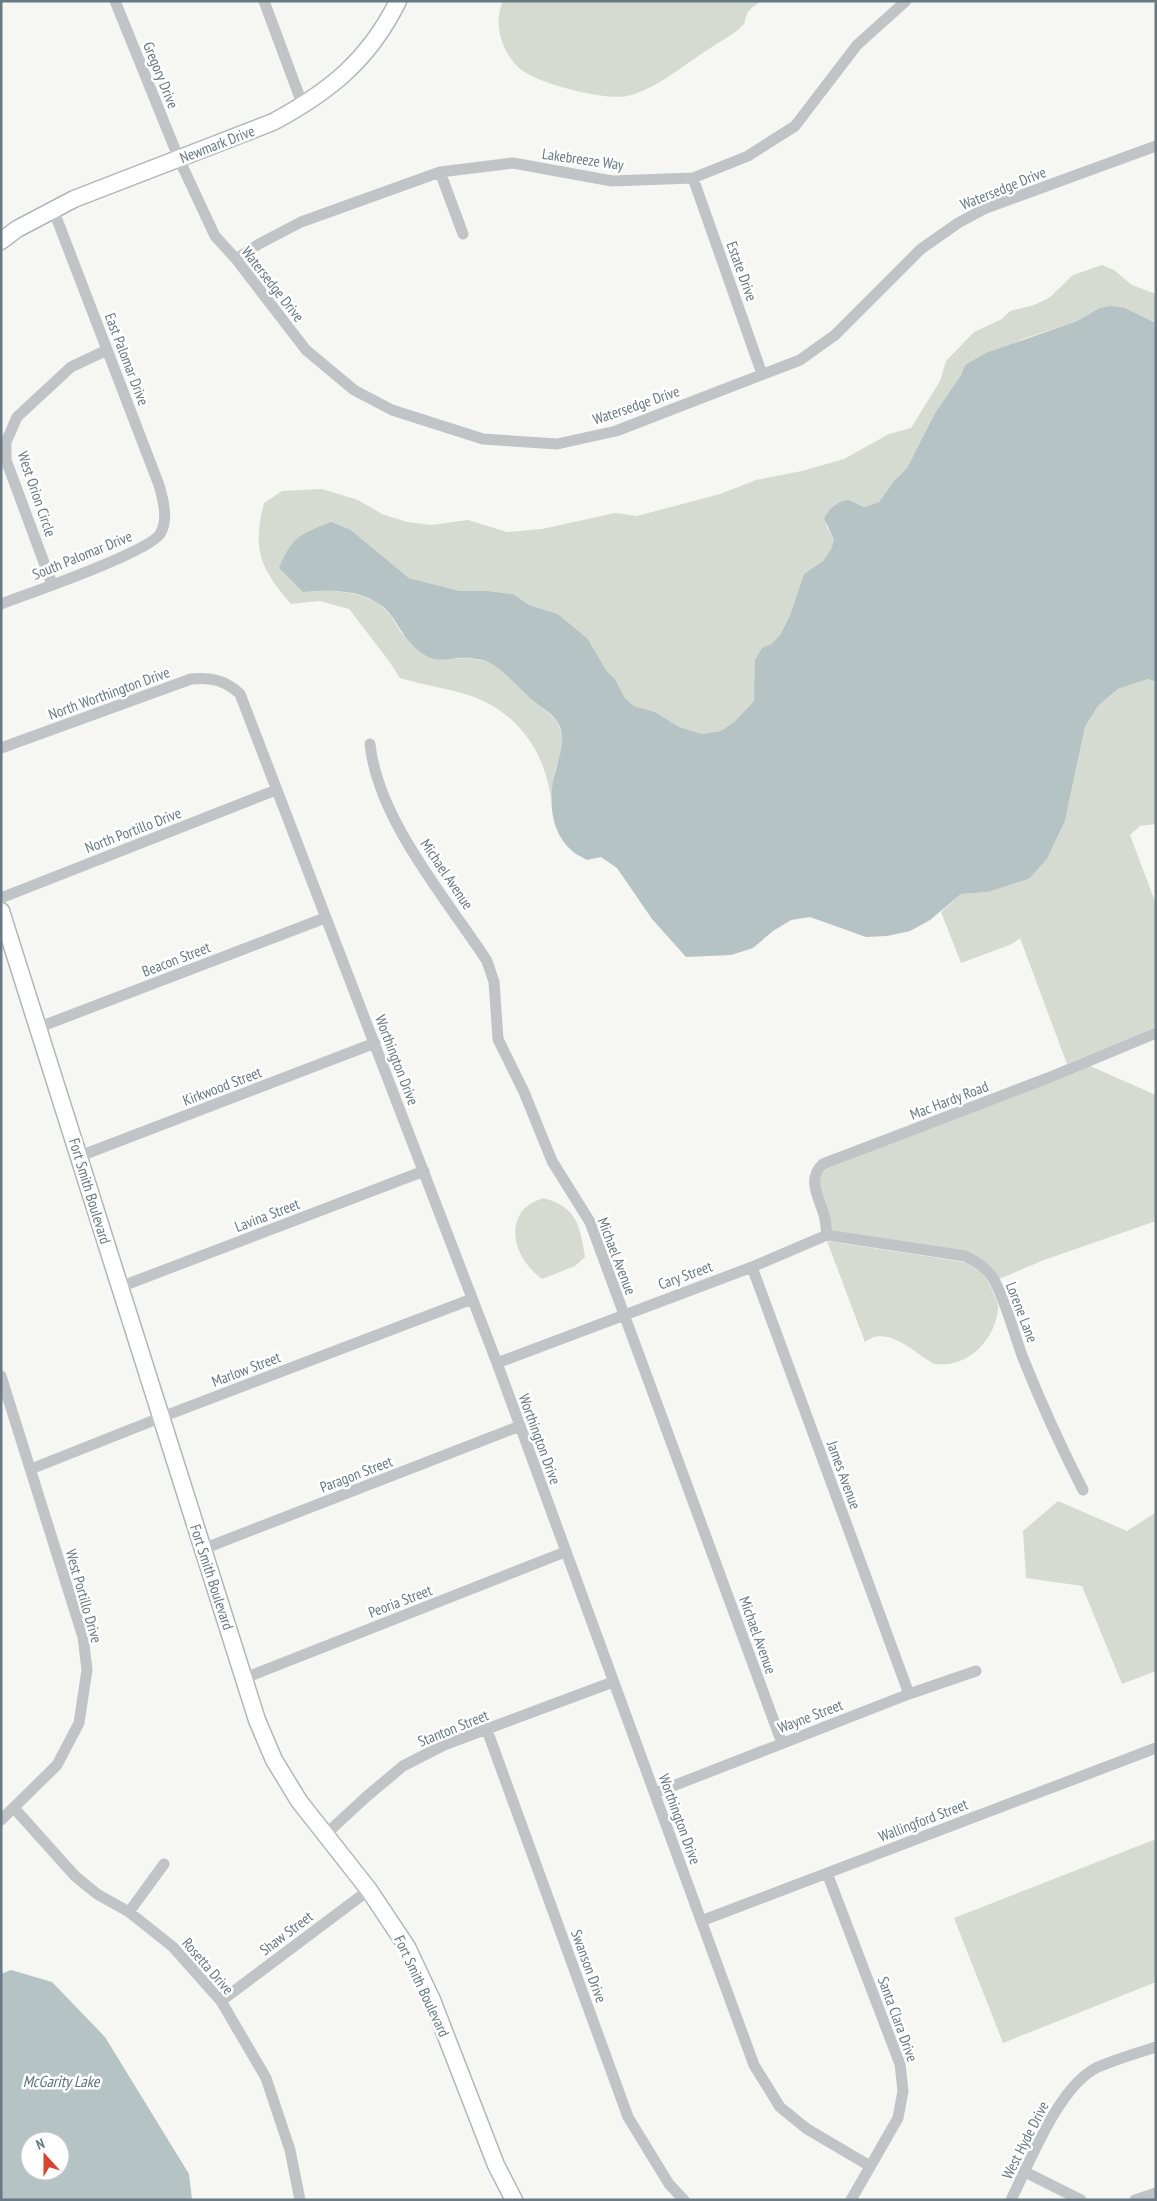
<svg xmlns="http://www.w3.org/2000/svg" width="1157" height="2201" font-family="'PT Sans Narrow',sans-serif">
  <rect width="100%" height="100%" fill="#f6f6f3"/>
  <path fill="#d6dbd2" d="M503,1h258c-5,4 -12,8 -14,13 -2,4 -1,8 -4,11 -9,10 -23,16 -34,24 -24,15 -54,41 -82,47 -22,5 -93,-13 -109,-29 -17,-17 -25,-44 -15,-66z
    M1102,265l12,5 18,15 24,9v29l-31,-15 -36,6 -12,7 -54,18 -58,26 -4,10 -26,38 -28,55 -13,13 -15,21 -14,5 -8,-4 -31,22 8,15 -3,9 -8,12 -19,13 -14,41 -10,20 -9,9 -9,5 -8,52 -20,21 -13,9 -19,3 -11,-3 -12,-4 -24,-15 -21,-6 -9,-8 -10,-19 -9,-9 -18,-31 -30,-25 -30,-9 -15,-11 -25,-3h-28l-51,-13 -58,-48 -48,61 21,-1 20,2 15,3 19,7 13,14 11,18 45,25 20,-1 20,3 22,15 48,45 6,15 -2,17 -6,17 -4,29c-6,-48 -34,-87 -80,-103 -23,-8 -48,-11 -71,-18l-11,-17 -40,-52 -30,-8 -28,3c-31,-36 -39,-54 -27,-101l18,-12 40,-2 36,11 24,14 25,8 24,3 37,-5 39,12 35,-3 73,-16 22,3 83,-22 36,-14 46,-9 42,-12 45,-25 22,-6 29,-47 6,-20 28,-29 28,-13 8,-8 24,-6 15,-7 24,-23z
    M1148,679l8,3v142l-16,2 -10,9 26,69v123l-89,37 -47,-126 -8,6 -51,19 -20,-51 20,-18 27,-2 41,-13 18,-20 18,-38 20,-94 13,-21 20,-17z
    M1090,1066l66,29v126l-112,39 -45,19 -19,-21 -15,-7 -134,-21c-4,-17 -20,-48 -5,-61z
    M543,1198c34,9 37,27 42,59l-10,9 -33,13c-21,-15 -37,-46 -19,-69 5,-6 13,-9 20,-12z
    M827,1241l137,21c16,7 24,16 30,33 2,4 5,10 4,14 -3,31 -30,59 -62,55 -4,0 -9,-5 -13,-7 -17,-12 -39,-30 -58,-15z
    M1058,1501l69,30 28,-18 1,-3v161l-34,13 -40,-98 -56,-8 -3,-47z
    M1156,1839v143l-153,61 -49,-125z"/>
  <path fill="#b5c3c5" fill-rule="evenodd" d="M1110,306l15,2 31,15v359l-8,-3 -30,10 -20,17 -13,21 -20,94 -18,38 -18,20 -41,13 -27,2 -31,26 -20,11 -23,5 -21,1 -56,-20 -19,3 -18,11 -20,17 -22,7 -45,2 -34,-38 -35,-51 -16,-11 -14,3c-5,-3 -12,-6 -16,-10 -22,-20 -23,-54 -15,-81 4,-16 11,-32 1,-48 -6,-8 -18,-16 -26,-22 -14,-13 -26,-28 -43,-37 -5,-3 -13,-3 -18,-4 -14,-2 -29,5 -42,-1 -16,-8 -26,-25 -35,-39 -19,-29 -60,-29 -90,-26l-24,-24c13,-31 21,-34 52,-46l20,8 58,48 51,13h28l25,3 16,11 29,9 30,25 18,31 9,9 10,19 9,8 21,6 24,15 23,7 19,-3 13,-9 20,-21 1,-41 7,-12 9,-4 9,-9 10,-20 14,-41 19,-13 8,-12 3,-9 -10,-22 6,-9 10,-7 8,-2 17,7 14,-5 15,-21 13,-13 28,-55 26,-38 4,-10 21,-12 91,-32 23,-13z
    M11,1970l41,12 53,55 84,137 3,26h-191v-226zM30,2141h30v30h-30z"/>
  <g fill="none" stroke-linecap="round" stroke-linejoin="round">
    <g stroke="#b0b6ba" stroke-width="19">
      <path id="secondary" d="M1,241l16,-12 57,-30 199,-77c56,-30 96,-62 125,-121
        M1,911l256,809 17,40 25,41 70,89 38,57 25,53 64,165 18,35"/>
    </g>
    <path stroke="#c0c4c7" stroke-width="11" d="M115,1l64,158 36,77 21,23 70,91 48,40 38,20 91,29 74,5 59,-13 184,-71 35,-25 86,-86 37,-26 28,-15 170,-62
      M264,1l39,105
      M440,172l23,62
      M693,178l69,196
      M236,259l23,-15 42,-22 139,-50 73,-9 99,18 81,-3 55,-22 47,-30 62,-81 49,-44
      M52,584l-46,-124v-18l11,-25 54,-50 36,-17
      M1,604c29,-11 146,-51 159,-70 9,-14 3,-35 -1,-49l-106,-276
      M370,744c8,76 76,154 117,217l7,21 4,57 26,53 28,69 38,61 192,521
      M1,748l190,-69c20,-2 34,1 49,15l257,669 257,702 26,42 27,22 63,37
      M1,898l275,-108
      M37,1028l288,-110
      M80,1156l295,-113
      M827,1235c-1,-5 -1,-11 -2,-16 -4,-19 -20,-39 -2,-55l225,-86 108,-45
      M827,1235l138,21c12,6 22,12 29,24 12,22 20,54 29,78 18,45 38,89 60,132
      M752,1267l157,427
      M120,1287l304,-116
      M497,1363l255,-96 75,-32
      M1,1376l82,261 4,33 -8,53 -22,42 -56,55
      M31,1469l131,-52 310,-118
      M203,1549l317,-123
      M245,1678l320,-126
      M487,1730l141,387 41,67 15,16
      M655,1793l254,-99 67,-23
      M14,1808l61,68 22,18 32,18 44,35 48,54 45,77 24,72 10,50
      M325,1835l41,-38 37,-31 41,-21 169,-63
      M827,1873l73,191 3,27 -5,27 -47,82
      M129,1912l35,-48
      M701,1921l455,-173
      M221,2001l148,-111
      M1025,2172l56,28
      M1011,2200c19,-38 48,-115 87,-133 18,-8 39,-14 58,-20
      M1135,2200l21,-7"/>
    <use href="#secondary" stroke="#fff" stroke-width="16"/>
  </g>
  <g text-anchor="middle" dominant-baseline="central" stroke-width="5" stroke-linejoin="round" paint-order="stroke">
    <g font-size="15" fill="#677982" stroke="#fff">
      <text transform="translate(161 75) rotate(68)">Gregory Drive</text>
      <text transform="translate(217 144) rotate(-21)">Newmark Drive</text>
      <text transform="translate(583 159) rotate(8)">Lakebreeze Way</text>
      <text transform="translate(1003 188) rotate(-22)">Watersedge Drive</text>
      <text transform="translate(742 271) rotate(70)">Estate Drive</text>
      <text transform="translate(273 284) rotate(52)">Watersedge Drive</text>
      <text transform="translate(127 359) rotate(69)">East Palomar Drive</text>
      <text transform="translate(636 405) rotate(-19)">Watersedge Drive</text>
      <text transform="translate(37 494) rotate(71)">West Orion Circle</text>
      <text transform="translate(82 555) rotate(-22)">South Palomar Drive</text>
      <text transform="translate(109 693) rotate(-20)">North Worthington Drive</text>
      <text transform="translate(133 830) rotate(-21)">North Portillo Drive</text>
      <text transform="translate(447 874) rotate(56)">Michael Avenue</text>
      <text transform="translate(176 959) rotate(-21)">Beacon Street</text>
      <text transform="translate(397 1060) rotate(69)">Worthington Drive</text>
      <text transform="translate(222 1086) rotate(-21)">Kirkwood Street</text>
      <text transform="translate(949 1100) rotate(-21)">Mac Hardy Road</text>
      <text transform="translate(90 1191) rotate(73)">Fort Smith Boulevard</text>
      <text transform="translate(267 1215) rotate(-21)">Lavina Street</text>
      <text transform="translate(617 1256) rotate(69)">Michael Avenue</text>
      <text transform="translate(685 1275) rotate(-20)">Cary Street</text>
      <text transform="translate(1022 1312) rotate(69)">Lorene Lane</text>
      <text transform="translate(246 1369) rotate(-21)">Marlow Street</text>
      <text transform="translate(540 1439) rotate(70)">Worthington Drive</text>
      <text transform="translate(356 1474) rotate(-21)">Paragon Street</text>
      <text transform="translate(844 1475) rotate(70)">James Avenue</text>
      <text transform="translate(212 1577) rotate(72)">Fort Smith Boulevard</text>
      <text transform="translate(84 1596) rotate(74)">West Portillo Drive</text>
      <text transform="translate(400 1601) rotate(-21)">Peoria Street</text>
      <text transform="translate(758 1635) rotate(70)">Michael Avenue</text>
      <text transform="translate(810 1716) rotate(-21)">Wayne Street</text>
      <text transform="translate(453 1728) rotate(-22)">Stanton Street</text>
      <text transform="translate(680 1819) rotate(70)">Worthington Drive</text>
      <text transform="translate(923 1820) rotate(-21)">Wallingford Street</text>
      <text transform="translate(286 1933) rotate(-37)">Shaw Street</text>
      <text transform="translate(208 1966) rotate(49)">Rosetta Drive</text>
      <text transform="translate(589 1966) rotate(70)">Swanson Drive</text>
      <text transform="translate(422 1986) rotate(65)">Fort Smith Boulevard</text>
      <text transform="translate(898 2019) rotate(70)">Santa Clara Drive</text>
      <text transform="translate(1025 2140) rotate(-63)">West Hyde Drive</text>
    </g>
    <g font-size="16" font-style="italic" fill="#5e7478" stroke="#fff">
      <text x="61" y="2081">McGarity Lake</text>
    </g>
  </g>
  <rect width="1157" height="2201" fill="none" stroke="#677982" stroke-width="5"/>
  <g transform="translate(45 2156) rotate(339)"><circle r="24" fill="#ffffff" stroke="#c2c9cd"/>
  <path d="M0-4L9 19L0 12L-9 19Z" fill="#d84431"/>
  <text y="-8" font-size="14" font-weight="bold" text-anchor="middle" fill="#677982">N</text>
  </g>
</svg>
